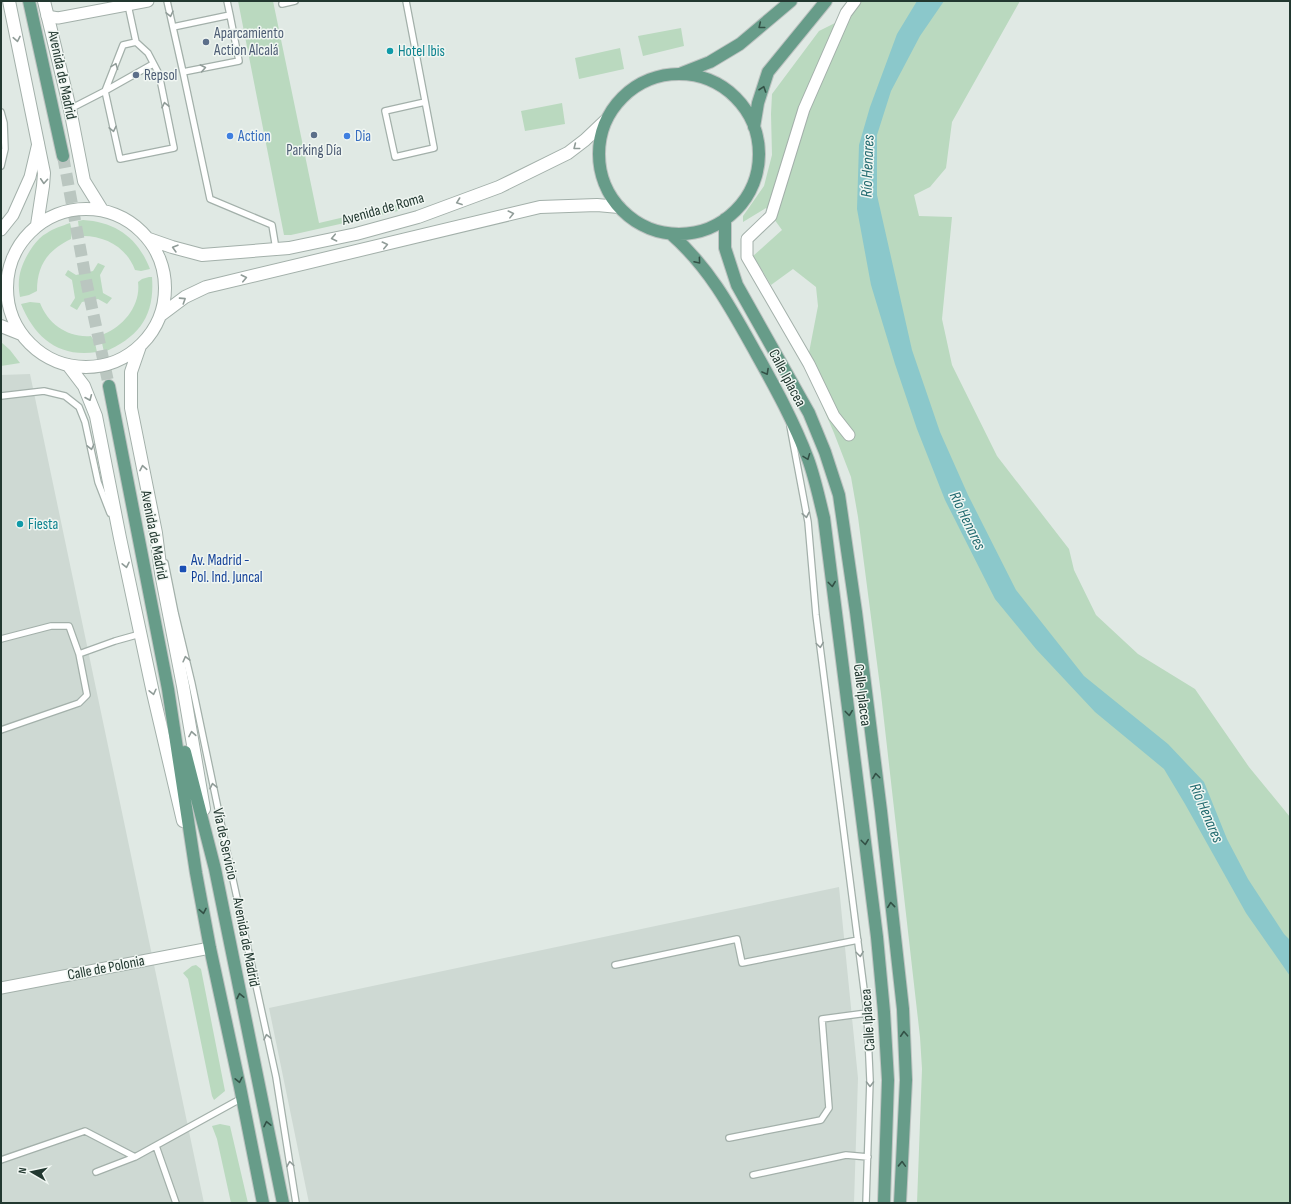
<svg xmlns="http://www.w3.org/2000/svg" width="1291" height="1204" font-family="'Sofia Sans Condensed',sans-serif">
  <rect width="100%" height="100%" fill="#e0e9e4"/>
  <path fill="#ced9d3" d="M30,374l174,829h-203v-828z
    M839,887l19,191 -4,125h-545l-40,-195z"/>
  <path fill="#bad9bf" d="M238,1h35l46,222 77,-18 2,6 -107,24h-7z
    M861,1h159l-68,121 -6,46 -16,19 -16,8 5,21 33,1 -10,102 10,46 45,91 72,93 5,21 22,45 42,39 57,35 54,78 41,50v386h-373l5,-134 -2,-32 -39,-343 -23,-177 -7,-40 -17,-44 -28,-65 12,-62 -2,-19 -23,-18 -22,16 -18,-29 29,-26 -16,-22 -23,14v-6l21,-30 8,-31 -1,-41 1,-20 47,-63 30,-15z
    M681,28l3,18 -41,10 -5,-20z
    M620,48l4,21 -45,10 -4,-21z
    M562,103l3,21 -40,7 -4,-20z
    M83,220c33,2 55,18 67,49l-9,2 -6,-1c-8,-22 -29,-34 -52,-34l-4,-7 -1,-8z
    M70,223l2,8 -1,8c-23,11 -34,26 -34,52l-8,4 -9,2c-4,-20 2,-35 13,-51 4,-5 8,-10 14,-13 7,-5 15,-7 23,-10z
    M98,263l7,3 -5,9 3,18 9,5 -5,6 -9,-5 -16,3 -5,8 -7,-4 5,-8 -3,-18 -7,-5 3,-5 8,5 17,-4z
    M149,277h3c3,39 -13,60 -48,75l-2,-9 2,-9c20,-8 37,-29 34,-52l4,-3z
    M30,302l10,1c8,21 28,35 51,33l4,7 2,9c-38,6 -62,-14 -76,-48z
    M1,342l9,8 10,13 -19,3z
    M196,965l5,4 24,122 -11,9 -2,-4 -24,-117 -5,-6 9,-7z
    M220,1124l10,2 18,77h-17l-14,-64 -5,-13z"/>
  <path fill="#8bc8cb" d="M917,1h27l-24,35 -29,55 -14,44v60l35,155 28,82 28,63 48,95 68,86 84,68 36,38 23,57 21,40 36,55 6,6v36l-44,-63 -61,-109 -21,-35 -69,-57 -59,-63 -41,-50 -50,-99 -28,-71 -22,-65 -24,-79 -14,-76 2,-64 11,-38 27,-73z"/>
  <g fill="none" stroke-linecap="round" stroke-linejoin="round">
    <path stroke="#bac6c0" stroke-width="12" stroke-dasharray="12 6" stroke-linecap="butt" d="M63,156l24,129 22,101"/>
    <g stroke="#a3b0aa" stroke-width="8">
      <path id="service" d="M167,1l16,71 56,-11 -9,-46 -57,12
        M227,1l3,14
        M406,1l28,147 -39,9 -10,-46 40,-9
        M282,4l13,-3
        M136,42l12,11 11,21 15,74 -54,11 -15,-68 48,-27
        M183,72l27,127 62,26 4,24
        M70,109l35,-18 18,-46 13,-3 -8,-37
        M1,112l3,11h-3
        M1,166l4,-17 -1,-26
        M1,396l43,-5 21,5 14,11 6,15 13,60 12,31
        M790,426l18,96 8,93 51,398 3,67 -4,123
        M165,563l10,50 17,71 38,182 46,211 20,126
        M1,639l50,-13h18l10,28
        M1,730l78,-27 8,-8 -8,-41 36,-13 25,-7
        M615,965l122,-26 5,24 116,-23
        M729,1138l92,-18 8,-12 -7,-89 45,-6
        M156,1146l20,57
        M1,1160l84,-29 50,26
        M96,1172l39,-15 107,-59
        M753,1175l93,-20 22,2"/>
    </g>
    <g stroke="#a3b0aa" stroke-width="13">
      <path id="minor" d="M47,16l11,2 90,-17
        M1,230l12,-15 17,-38 8,-34
        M849,435l-15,-19 -25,-52 -62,-107v-18l24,-23 33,-107 42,-96 9,-12
        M1,988l209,-40"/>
    </g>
    <g stroke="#a3b0aa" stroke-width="14">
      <path id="tertiary" d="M9,1l35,172 -1,13 -6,39
        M44,1l26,108 14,72 18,29
        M7 288a79 79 0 1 1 158 0a79 79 0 1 1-158 0Z
        M149,239l23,8 30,8 87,-7 67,-14 62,-17 81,-30 69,-34 17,-13 20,-19
        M161,315l24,-18 21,-10 334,-80 57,-2 22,2
        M1,326l20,8
        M140,346l-9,26v36l25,125 5,40 22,113 21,123
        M68,365l16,21 12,30 24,122 33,155 30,128"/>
    </g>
    <g stroke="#bdc3c1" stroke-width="14">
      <path id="primary" d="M29,1l34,155
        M682,73l28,-11 30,-18 51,-43
        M599 154a80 80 0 1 1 160 0a80 80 0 1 1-160 0Z
        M754,127l4,-24 10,-31 58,-71
        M725,219v29l12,37 72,128 16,39 14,43 17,117 25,199 22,198 3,71 -6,123
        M671,234c39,34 61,76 86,121 19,34 37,67 51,104 7,19 11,39 16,59l53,419 7,75 4,68 -4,123
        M109,386l59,303 28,184 14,75 30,139 23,116
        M185,752l30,117 68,334"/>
    </g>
    <use href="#service" stroke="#fff" stroke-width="5.5"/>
    <use href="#minor" stroke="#fff" stroke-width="11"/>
    <use href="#tertiary" stroke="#fff" stroke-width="12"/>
    <use href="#primary" stroke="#679c89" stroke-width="12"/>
  </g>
  <defs><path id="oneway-chevron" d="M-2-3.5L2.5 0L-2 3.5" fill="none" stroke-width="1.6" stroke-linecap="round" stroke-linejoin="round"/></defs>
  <g stroke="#909c98">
    <use href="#oneway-chevron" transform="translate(170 14) rotate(77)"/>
    <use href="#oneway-chevron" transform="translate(17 39) rotate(79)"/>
    <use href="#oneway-chevron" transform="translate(115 66) rotate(-69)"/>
    <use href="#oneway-chevron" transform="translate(203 68) rotate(-11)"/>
    <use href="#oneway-chevron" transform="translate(165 105) rotate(-102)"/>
    <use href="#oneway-chevron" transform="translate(113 129) rotate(78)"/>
    <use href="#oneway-chevron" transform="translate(576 147) rotate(142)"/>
    <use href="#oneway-chevron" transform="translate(44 181) rotate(94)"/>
    <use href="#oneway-chevron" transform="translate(459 202) rotate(160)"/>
    <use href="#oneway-chevron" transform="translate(511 214) rotate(-14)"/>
    <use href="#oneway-chevron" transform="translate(334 238) rotate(168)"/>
    <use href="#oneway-chevron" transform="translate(385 245) rotate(-13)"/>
    <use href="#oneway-chevron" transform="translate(175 248) rotate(-164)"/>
    <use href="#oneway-chevron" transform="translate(244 278) rotate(-13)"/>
    <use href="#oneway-chevron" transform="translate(183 300) rotate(-33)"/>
    <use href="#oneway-chevron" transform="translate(89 398) rotate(67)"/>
    <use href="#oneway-chevron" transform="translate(91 447) rotate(78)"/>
    <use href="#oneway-chevron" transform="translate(143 468) rotate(-101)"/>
    <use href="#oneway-chevron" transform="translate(806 515) rotate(79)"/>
    <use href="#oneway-chevron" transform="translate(126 565) rotate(78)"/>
    <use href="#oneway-chevron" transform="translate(820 645) rotate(82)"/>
    <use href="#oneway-chevron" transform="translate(186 659) rotate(-104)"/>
    <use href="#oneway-chevron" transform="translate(153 692) rotate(77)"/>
    <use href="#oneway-chevron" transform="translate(192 734) rotate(-100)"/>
    <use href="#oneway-chevron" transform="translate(213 786) rotate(-102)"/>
    <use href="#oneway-chevron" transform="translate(860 954) rotate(83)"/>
    <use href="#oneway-chevron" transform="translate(267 1037) rotate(-102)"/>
    <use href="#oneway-chevron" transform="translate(870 1084) rotate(90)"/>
    <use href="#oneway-chevron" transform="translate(290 1164) rotate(-99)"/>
  </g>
  <g stroke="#335146">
    <use href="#oneway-chevron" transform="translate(761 26) rotate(141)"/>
    <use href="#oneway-chevron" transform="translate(763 89) rotate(-71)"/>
    <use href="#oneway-chevron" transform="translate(698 261) rotate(50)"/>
    <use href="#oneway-chevron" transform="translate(766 372) rotate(61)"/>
    <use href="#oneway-chevron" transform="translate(807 457) rotate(69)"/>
    <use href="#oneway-chevron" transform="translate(832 584) rotate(83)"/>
    <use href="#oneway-chevron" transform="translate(849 713) rotate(83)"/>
    <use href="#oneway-chevron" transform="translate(876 776) rotate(-97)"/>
    <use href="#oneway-chevron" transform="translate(865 842) rotate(83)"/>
    <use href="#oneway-chevron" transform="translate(891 905) rotate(-96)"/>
    <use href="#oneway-chevron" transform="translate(203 911) rotate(79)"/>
    <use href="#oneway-chevron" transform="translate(240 996) rotate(-102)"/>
    <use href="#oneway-chevron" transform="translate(904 1034) rotate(-93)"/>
    <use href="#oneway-chevron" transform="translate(239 1080) rotate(78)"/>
    <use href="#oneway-chevron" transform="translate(267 1124) rotate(-102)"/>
    <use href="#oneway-chevron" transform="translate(902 1164) rotate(-88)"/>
  </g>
  <g fill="#5c6f8a" stroke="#f0f6f2" stroke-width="1.5">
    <circle cx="206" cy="42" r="4"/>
    <circle cx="136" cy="75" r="4"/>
    <circle cx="314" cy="135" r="4"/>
  </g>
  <g fill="#0f9aa8" stroke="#f0f6f2" stroke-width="1.5">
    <circle cx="390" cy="51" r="4"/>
    <circle cx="20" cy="524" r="4"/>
  </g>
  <g fill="#3f7fe0" stroke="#f0f6f2" stroke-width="1.5">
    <circle cx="230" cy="136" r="4"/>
    <circle cx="347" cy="136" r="4"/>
  </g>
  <rect fill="#1a4fb4" stroke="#f0f6f2" stroke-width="1.5" x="179" y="565" width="8" height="8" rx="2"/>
  <g text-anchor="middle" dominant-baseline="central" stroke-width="3" stroke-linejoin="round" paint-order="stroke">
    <g font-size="15" fill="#4e5e75" stroke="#f0f6f2" text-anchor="start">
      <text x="214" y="33">Aparcamiento<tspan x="214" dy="17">Action Alcalá</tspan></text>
      <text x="144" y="75">Repsol</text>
      <text x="314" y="150" text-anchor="middle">Parking Día</text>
    </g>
    <g font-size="15" fill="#0d838f" stroke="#f0f6f2" text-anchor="start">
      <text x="398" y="51">Hotel Ibis</text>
      <text x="28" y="524">Fiesta</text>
    </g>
    <g font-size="15" fill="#223830" stroke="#f0f6f2">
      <text transform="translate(62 75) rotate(78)">Avenida de Madrid</text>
      <text transform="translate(383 209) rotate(-16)">Avenida de Roma</text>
      <text transform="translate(787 378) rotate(62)">Calle Iplacea</text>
      <text transform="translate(154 535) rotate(79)">Avenida de Madrid</text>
      <text transform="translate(862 695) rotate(83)">Calle Iplacea</text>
      <text transform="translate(225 844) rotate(78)">Vía de Servicio</text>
      <text transform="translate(246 942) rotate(79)">Avenida de Madrid</text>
      <text transform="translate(106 968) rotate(-11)">Calle de Polonia</text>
      <text transform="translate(868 1020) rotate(-94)">Calle Iplacea</text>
    </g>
    <g font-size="15" fill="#366cbe" stroke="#f0f6f2" text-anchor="start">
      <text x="238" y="136">Action</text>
      <text x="355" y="136">Dia</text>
    </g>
    <g font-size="15" fill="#164399" stroke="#f0f6f2" text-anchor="start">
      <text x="191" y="560">Av. Madrid -<tspan x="191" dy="17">Pol. Ind. Juncal</tspan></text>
    </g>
    <g font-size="16" font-style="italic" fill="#216a6f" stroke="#f0f6f2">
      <text transform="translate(868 166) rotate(-88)">Río Henares</text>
      <text transform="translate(967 521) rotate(64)">Río Henares</text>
      <text transform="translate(1206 813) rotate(67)">Río Henares</text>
    </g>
  </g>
  <rect width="1291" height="1204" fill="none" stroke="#223830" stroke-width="4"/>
  <g transform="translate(32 1172) rotate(279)" stroke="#f0f6f2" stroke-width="3" paint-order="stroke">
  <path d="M0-3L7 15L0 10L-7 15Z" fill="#223830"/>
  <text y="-6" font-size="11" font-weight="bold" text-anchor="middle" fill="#223830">N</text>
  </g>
</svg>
